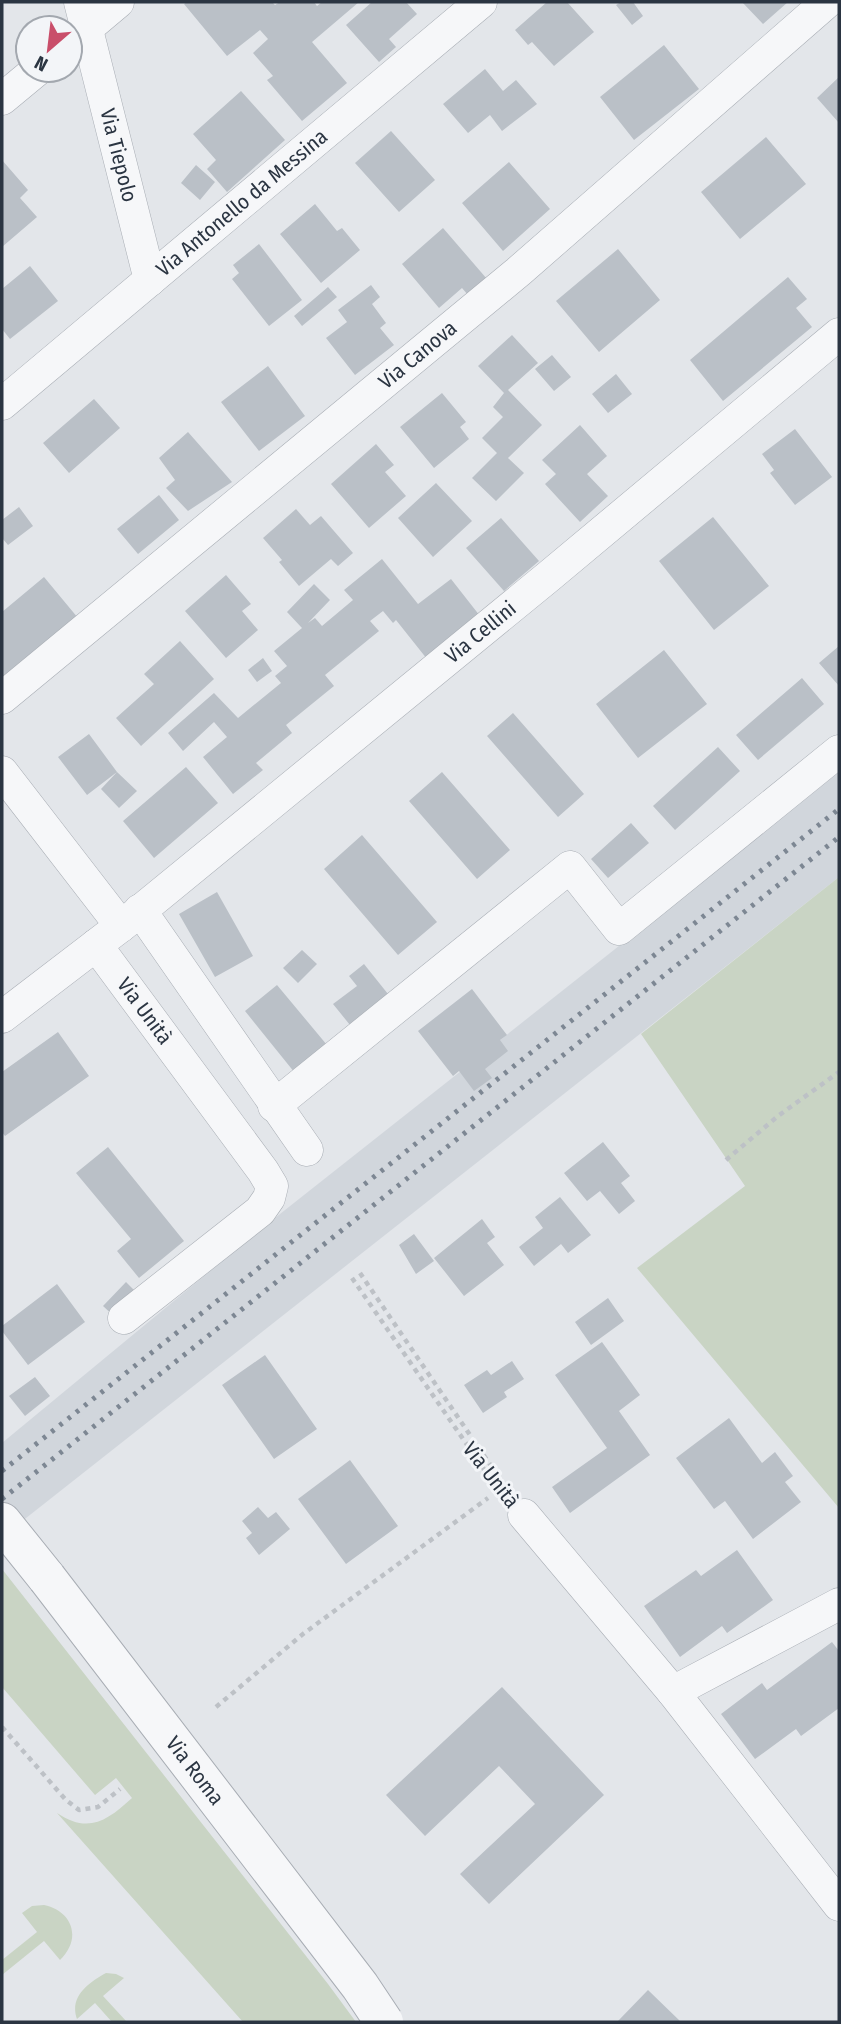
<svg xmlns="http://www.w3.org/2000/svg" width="841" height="2024" font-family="'Fira Sans Condensed',sans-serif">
  <rect width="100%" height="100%" fill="#e3e6ea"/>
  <path fill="#d1d6dc" d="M839,772v105l-837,660v-94l259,-214z"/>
  <path fill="#c9d4c4" d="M839,877v631l-202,-240 108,-82 -104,-152z
    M2,1569l326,415 28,38h-113l-186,-209c31,21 50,8 75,-15l-16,-20 -21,17 -93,-108z
    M44,1905c29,6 38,34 16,55l-16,-19 -42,34v-15l35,-28 -15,-19 10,-7z
    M106,1973l10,1 8,4 -21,18 24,26h-15l-17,-19 -18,16c-8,-22 11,-36 29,-46z"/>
  <path fill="#bac0c7" d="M187,2h85l3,3 5,-3h34l3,4 5,-4h37l-47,40 35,41 -45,38 -35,-41 6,-4 -20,-23 15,-14 -8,-9 -33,26 -43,-52z
    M372,2h34l11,12 -28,25 7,8 -17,15 -33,-37z
    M547,2h20l27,30 -40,34 -22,-24 -4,3 -13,-15z
    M621,2h12l10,14 -11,9 -16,-20z
    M742,2h46l-25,22z
    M664,45l35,44 -65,51 -34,-43z
    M485,69l18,22 13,-11 21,24 -35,27 -12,-16 -22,18 -25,-29z
    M839,77v46l-22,-25z
    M241,91l44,49 -58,52 -20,-23 9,-9 -23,-26z
    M391,131l44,49 -36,32 -44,-49z
    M766,137l40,47 -66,55 -39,-47z
    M2,160l26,30 -8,8 17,19 -35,30z
    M509,162l41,47 -47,42 -41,-48z
    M196,165l19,17 -15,18 -19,-17z
    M315,204l22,27 5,-3 18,22 -39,33 -41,-49z
    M443,228l44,51 -19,16 -6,-7 -23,20 -37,-44z
    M259,244l43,56 -33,26 -37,-47 7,-6 -6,-8z
    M618,249l42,51 -61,52 -43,-51z
    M30,266l28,35 -48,38 -8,-10v-40z
    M788,277l19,22 -11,9 16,19 -89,74 -33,-41z
    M371,285l9,12 -8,7 14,19 -6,5 14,17 -39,30 -29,-37 21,-16 -9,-12z
    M328,287l9,10 -35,29 -8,-10z
    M512,335l26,28 -30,27 34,35 -34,33 16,15 -28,28 -24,-23 25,-25 -15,-15 21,-21 -10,-10 11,-14 -26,-27z
    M552,355l19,22 -17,14 -19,-22z
    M268,366l37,50 -46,35 -38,-49z
    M616,374l16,20 -24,19 -16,-19z
    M442,393l24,29 -6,5 9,12 -35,29 -34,-41z
    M94,399l26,29 -51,45 -26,-30z
    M580,425l27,31 -20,18 21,22 -28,26 -35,-38 11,-10 -14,-14z
    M795,429l37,48 -37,28 -25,-32 4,-3 -12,-16z
    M188,432l44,50 -44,29 -22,-23 9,-8 -16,-22z
    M376,444l18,21 -9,7 21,24 -37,32 -38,-44z
    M436,483l36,38 -39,36 -35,-39z
    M159,495l20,25 -41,34 -21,-25z
    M19,507l14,19 -25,19 -6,-7v-18z
    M296,509l14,16 11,-9 32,37 -15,13 -7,-7 -32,27 -20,-24 3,-2 -19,-22z
    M713,517l56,69 -55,44 -55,-69z
    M501,518l38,43 -35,30 -38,-43z
    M382,559l36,45 33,-25 29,37 -53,43 -31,-39 -3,3 -10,-12 -13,10 9,10 -54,44 9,11 -48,39 6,8 -36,30 7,7 -30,24 -30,-37 24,-20 -13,-15 -31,29 -15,-18 46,-40 24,25 43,-35 -6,-7 12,-10 -13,-15 28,-23 -15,-16 27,-28 16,16 -22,23 7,-5 7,8 31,-26 -9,-10z
    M226,575l25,29 -9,7 16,19 -32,28 -41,-47z
    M44,577l34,41 -76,61v-67z
    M180,641l34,38 -73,67 -25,-28 38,-34 -10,-10z
    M839,646v40l-20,-23z
    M664,650l43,54 -69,54 -42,-54z
    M263,658l9,13 -15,11 -9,-12z
    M802,678l22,26 -66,56 -22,-25z
    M513,713l71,81 -26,23 -71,-81z
    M89,734l28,38 -30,23 -29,-38z
    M718,747l22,24 -65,59 -22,-24z
    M186,767l32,36 -64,55 -31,-37z
    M117,772l20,19 -18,17 -18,-19z
    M442,772l68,78 -33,29 -68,-78z
    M631,823l18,20 -41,35 -17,-19z
    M362,835l75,87 -39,33 -74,-86z
    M217,892l36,64 -38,21 -36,-63z
    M302,950l15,14 -19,19 -15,-15z
    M364,964l24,30 -38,31 -17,-21 24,-18 -8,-10z
    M277,985l55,66 -33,27 -54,-67z
    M472,989l35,46 -7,5 8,11 -23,18 7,9 -18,13 -15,-20 -6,5 -35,-45z
    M58,1032l31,44 -84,60 -3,-4v-60z
    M603,1142l27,34 -9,7 14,18 -16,13 -19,-23 -13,10 -23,-28z
    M108,1147l76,94 -45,37 -22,-27 14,-12 -55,-66z
    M560,1197l31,38 -23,18 -7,-9 -27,22 -15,-19 24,-19 -8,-11z
    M482,1219l13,18 -8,6 17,22 -40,31 -30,-38z
    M414,1234l20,27 -18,13 -17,-29z
    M126,1282l9,9 -17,29 -15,-14z
    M57,1284l28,38 -57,43 -26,-34v-5z
    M608,1298l16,23 -33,24 -16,-23z
    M602,1342l38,53 -21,16 31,44 -80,58 -18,-26 55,-39 -52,-73z
    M265,1355l52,74 -43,30 -52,-74z
    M512,1361l12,18 -20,13 3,5 -24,16 -19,-28 23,-15 4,5z
    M35,1377l15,19 -25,20 -16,-20z
    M729,1418l33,45 13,-11 18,24 -8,6 16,20 -48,37 -28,-38 -11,8 -38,-51z
    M350,1460l48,66 -52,38 -48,-65z
    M258,1507l10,11 8,-6 14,17 -31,26 -13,-17 6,-5 -10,-12z
    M737,1550l36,50 -46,33 -5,-7 -42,31 -36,-51 52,-36 5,6z
    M832,1642l7,9v57l-38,28 -5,-7 -41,30 -34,-45 41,-31 5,7z
    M502,1687l102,108 -115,109 -29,-30 75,-70 -36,-38 -74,70 -39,-41z
    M648,1990l33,32h-64z"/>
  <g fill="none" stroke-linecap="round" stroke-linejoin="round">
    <g stroke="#a8adb4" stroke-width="33">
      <g id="minor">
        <path id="s1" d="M80,2l70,278"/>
        <path d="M74,39l44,-37"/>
        <path d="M2,99l35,-29"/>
        <path id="s2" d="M2,404l479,-402"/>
        <path id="s3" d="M2,698l516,-426 309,-270"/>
        <path d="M2,772l119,154"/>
        <path d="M140,910l167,240"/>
        <path id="s4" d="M96,945l167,226 9,15 -3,12 -9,13 -136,107"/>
        <path id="s5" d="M2,1017l132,-101 414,-339 291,-243"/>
        <path d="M274,1106l296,-239 49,62 220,-178"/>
        <path d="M524,1515l149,177 166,213"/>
        <path d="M673,1692l166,-88"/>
      </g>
    </g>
    <g stroke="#a8adb4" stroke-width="40">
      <path id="tertiary" d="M2,1522l45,56"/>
    </g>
    <path stroke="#bdc1c6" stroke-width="4.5" stroke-dasharray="5 5" stroke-linecap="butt" d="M726,1160l52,-44 61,-44
      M360,1273l146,215
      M352,1278l149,216
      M216,1707l87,-73 185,-136
      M2,1727l64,73 13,10 19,-3 22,-18"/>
    <use href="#minor" stroke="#f6f7f9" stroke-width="32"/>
    <use href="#tertiary" stroke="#f6f7f9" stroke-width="38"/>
    <path stroke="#7d8793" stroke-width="5" stroke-dasharray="3.5 7" stroke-linecap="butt" d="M2,1471l837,-662
      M2,1499l837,-662"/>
    <g stroke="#a8adb4" stroke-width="40" stroke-linecap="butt">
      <g id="tertiary-bridge">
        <path id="s6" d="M47,1578l313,408 24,36"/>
      </g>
    </g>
    <use href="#tertiary-bridge" stroke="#f6f7f9" stroke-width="38"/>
  </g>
  <g text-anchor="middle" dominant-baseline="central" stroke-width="6" stroke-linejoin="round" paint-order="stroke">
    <g font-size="21" fill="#2b3542" stroke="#f3f5f8">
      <text stroke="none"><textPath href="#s1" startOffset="158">Via Tiepolo</textPath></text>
      <text stroke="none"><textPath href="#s2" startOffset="313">Via Antonello da Messina</textPath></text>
      <text stroke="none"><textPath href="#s3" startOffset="539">Via Canova</textPath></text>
      <text stroke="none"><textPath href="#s5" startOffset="614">Via Cellini</textPath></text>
      <text stroke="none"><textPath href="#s4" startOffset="82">Via Unità</textPath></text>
      <text transform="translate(491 1475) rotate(52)">Via Unità</text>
      <text stroke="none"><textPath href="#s6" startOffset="243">Via Roma</textPath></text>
    </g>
  </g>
  <rect width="841" height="2024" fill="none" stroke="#2b3542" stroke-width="7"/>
  <g transform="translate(49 49) rotate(208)"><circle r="33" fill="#f3f5f8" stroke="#a3a8af" stroke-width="2"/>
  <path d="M0-5L12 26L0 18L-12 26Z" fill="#c94e6a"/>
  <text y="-10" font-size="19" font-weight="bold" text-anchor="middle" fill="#2b3542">N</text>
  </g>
</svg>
